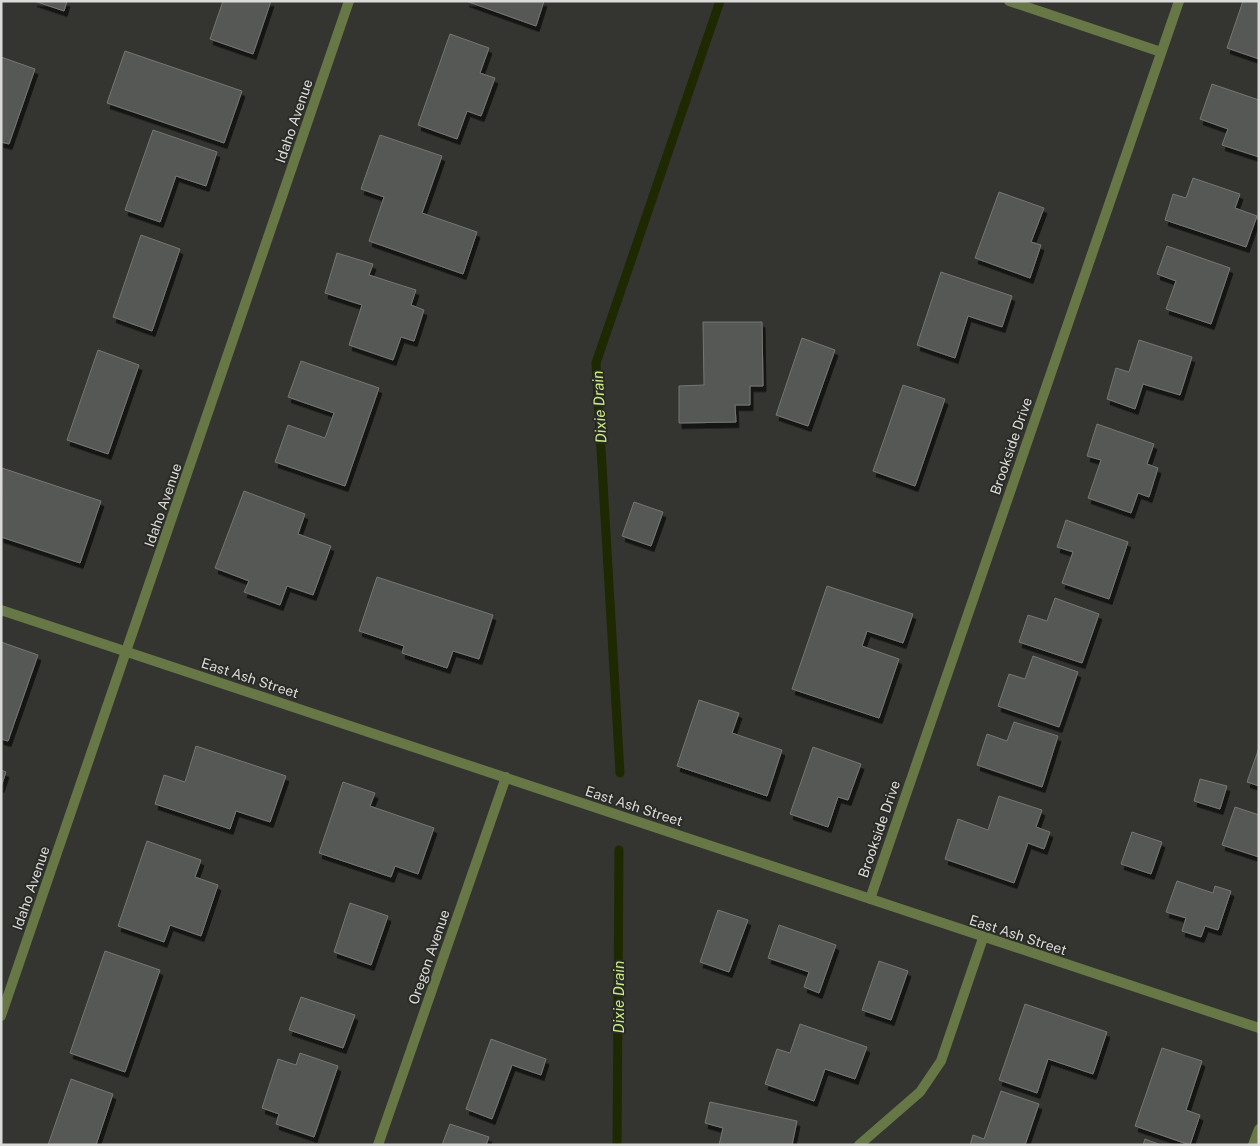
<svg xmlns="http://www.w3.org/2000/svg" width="1260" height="1146" font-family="'Public Sans',sans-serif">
  <defs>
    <filter id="shadow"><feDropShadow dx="3" dy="5.5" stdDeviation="0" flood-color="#0009"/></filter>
  </defs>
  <rect width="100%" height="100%" fill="#343531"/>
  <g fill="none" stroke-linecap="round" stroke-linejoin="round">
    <path stroke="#1e2901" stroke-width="9" d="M620,773l-24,-410 124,-362
      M617,1145l2,-295"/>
  </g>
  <path fill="#575954" stroke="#757671" filter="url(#shadow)" d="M34,1h33l-3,10z
    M223,1h48l-18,53 -43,-15z
    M466,1h78l-8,25z
    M1243,1h16v58l-32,-11z
    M450,34l39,14 -9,25 15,5 -14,38 -14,-5 -10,28 -39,-14z
    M125,51l117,40 -18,52 -117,-40z
    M1,57l34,12 -26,75 -8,-2z
    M1212,84l47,16v57l-37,-12 6,-16 -28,-10z
    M153,130l64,22 -11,34 -30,-10 -16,46 -35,-12z
    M380,135l62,21 -20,57 55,19 -14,42 -94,-33 15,-44 -23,-8z
    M1193,178l47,16 -5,14 22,8 -11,31 -81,-27 8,-26 13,4z
    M999,192l45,16 -13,34 10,3 -11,33 -55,-20z
    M141,235l39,14 -28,82 -39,-14z
    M1167,246l63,22 -19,56 -45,-15 10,-28 -19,-7z
    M337,253l36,11 -4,11 47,15 -5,15 13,5 -10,31 -13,-4 -8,23 -44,-15 13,-40 -37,-12z
    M941,272l71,24 -10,31 -34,-11 -13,42 -38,-13z
    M703,322h59l1,64h-13v19h-15l1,17 -57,1v-37l25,-1z
    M802,338l33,12 -27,76 -32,-11z
    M1139,340l53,17 -12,38 -37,-11 -8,25 -28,-10 9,-31 13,4z
    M98,350l41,15 -31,89 -41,-14z
    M301,361l78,27 -34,98 -70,-24 13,-37 37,13 9,-25 -46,-16z
    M903,385l42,14 -30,87 -42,-15z
    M1097,424l57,20 -7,20 11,4 -9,29 -11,-4 -7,20 -43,-15 13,-38 -14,-4z
    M2,468l99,33 -21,62 -79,-26z
    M244,491l61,23 -7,20 33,12 -18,49 -26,-9 -7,19 -36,-13 5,-11 -34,-13z
    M634,502l29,10 -12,34 -29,-10z
    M1066,520l62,22 -19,57 -47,-16 11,-31 -16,-5z
    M377,577l116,38 -14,44 -26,-8 -6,17 -45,-15 2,-7 -45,-15z
    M827,586l86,28 -10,29 -36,-12 -5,15 37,13 -20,59 -87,-29z
    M1055,598l44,16 -17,49 -63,-21 9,-27 19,6z
    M1,642l37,13 -30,86 -7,-2z
    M1033,656l45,16 -19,55 -61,-21 11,-32 16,5z
    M699,700l40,13 -7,20 50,17 -15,46 -90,-30z
    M1014,722l44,14 -16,51 -65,-22 10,-31 20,7z
    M196,746l90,30 -16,46 -34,-11 -6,18 -75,-25 9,-29 21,7z
    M813,747l48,17 -13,36 -10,-3 -10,30 -38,-13z
    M1259,748v38l-12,-4z
    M1,770l5,2 -5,15z
    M1200,779l27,7 -7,23 -26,-8z
    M343,782l32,11 -5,13 64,22 -16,46 -23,-8 -4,11 -72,-24z
    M999,796l43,14 -6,17 14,5 -6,17 -16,-6 -14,40 -69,-24 13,-40 30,11z
    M1235,807l24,8v42l-37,-12z
    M1132,832l30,10 -11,32 -30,-10z
    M147,841l54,19 -6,17 23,8 -17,51 -31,-11 -6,17 -46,-16z
    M1177,881l36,12 2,-7 16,5 -13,39 -13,-4 -4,11 -19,-6 4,-13 -20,-6z
    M350,903l38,13 -17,49 -37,-13z
    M718,910l30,10 -19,52 -29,-10z
    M779,925l57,20 -17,48 -15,-6 5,-15 -41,-14z
    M105,951l55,19 -35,102 -55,-19z
    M879,961l29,10 -17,49 -29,-10z
    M301,997l54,18 -12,33 -54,-18z
    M1025,1004l82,28 -14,42 -45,-15 -11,34 -38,-13z
    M800,1024l67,23 -12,32 -30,-10 -11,32 -49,-17 12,-35 13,4z
    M491,1039l55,20 -5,16 -29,-10 -20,54 -26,-10z
    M1162,1048l40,13 -16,49 14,5 -10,30 -55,-19z
    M300,1053l38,13 -24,71 -38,-13 3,-10 -17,-6 16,-49 18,6z
    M71,1079l42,15 -17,51h-48z
    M1001,1091l38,13 -14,41h-55l3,-10 11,4z
    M710,1102l87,19 -5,24h-73l4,-17 -18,-5z
    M450,1124l39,13 -3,8h-44z
    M1145,1139l16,6h-18z"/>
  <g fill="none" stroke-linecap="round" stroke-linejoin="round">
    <path stroke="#677745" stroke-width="10" d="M1009,1l152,51"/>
    <path stroke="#677745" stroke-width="10" d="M1,610l1258,418
      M870,899l309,-898
      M1,1016l348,-1015
      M378,1145l128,-368
      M859,1145l61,-53 21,-31 42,-123
      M1253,1145l6,-16"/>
  </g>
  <g text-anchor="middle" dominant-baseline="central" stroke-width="4" stroke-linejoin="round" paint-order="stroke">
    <g font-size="14" fill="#dbdcd9" stroke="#2a2b27">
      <text transform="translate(294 121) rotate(-71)">Idaho Avenue</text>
      <text transform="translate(1011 446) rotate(-71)">Brookside Drive</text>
      <text transform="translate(163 505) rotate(-71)">Idaho Avenue</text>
      <text transform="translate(250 678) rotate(18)">East Ash Street</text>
      <text transform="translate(634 806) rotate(18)">East Ash Street</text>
      <text transform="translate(879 829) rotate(-71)">Brookside Drive</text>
      <text transform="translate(31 888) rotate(-71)">Idaho Avenue</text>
      <text transform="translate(1018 935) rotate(18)">East Ash Street</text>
      <text transform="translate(429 957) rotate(-71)">Oregon Avenue</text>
    </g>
    <g font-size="15" font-style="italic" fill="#cbec84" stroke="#2a2b27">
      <text transform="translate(599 407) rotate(-93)">Dixie Drain</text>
      <text transform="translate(618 997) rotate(-90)">Dixie Drain</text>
    </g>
  </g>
  <rect width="1260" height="1146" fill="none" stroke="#dbdcd9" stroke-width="5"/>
</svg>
